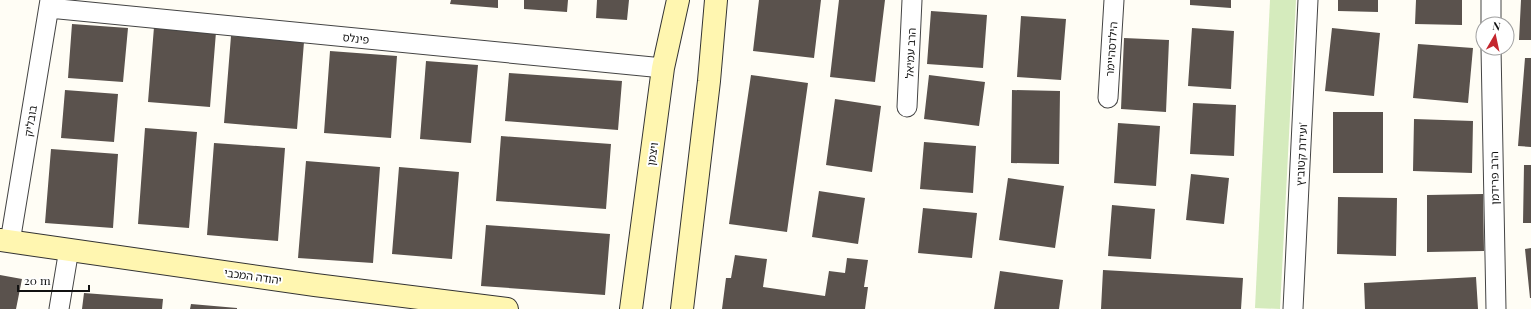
<svg xmlns="http://www.w3.org/2000/svg" width="1531" height="309" font-family="'Playfair Display','Noto Sans Hebrew',serif">
  <rect width="100%" height="100%" fill="#fffdf5"/>
  <path fill="#d5ebbd" d="M1270,0h26l-16,309 -25,-1z"/>
  <path fill="#5a524d" d="M451,0h47v8l-48,-4z
    M524,0h44l-1,12 -43,-3z
    M597,0h32l-2,20 -31,-2z
    M759,0h62l-7,58 -61,-7z
    M839,0h46l-10,82 -45,-5z
    M1190,0h41v8l-41,-3z
    M1338,0h40v12l-40,-1z
    M1416,0h46v25l-47,-1z
    M1521,0h10v40h-12z
    M931,11l56,4 -4,53 -56,-4z
    M1021,16l45,3 -5,61 -44,-3z
    M72,24l56,4 -5,54 -55,-4z
    M154,27l62,5 -6,75 -62,-5z
    M1192,28l42,3 -3,58 -43,-3z
    M1332,28l48,5 -6,63 -49,-5z
    M231,36l73,6 -7,87 -73,-6z
    M1124,38l45,2 -3,72 -45,-3z
    M1418,44l55,4 -5,55 -55,-5z
    M330,51l67,5 -6,82 -67,-5z
    M1525,58h6v89l-13,-1z
    M426,61l52,4 -7,78 -51,-4z
    M509,73l113,8 -4,49 -113,-9z
    M751,75l57,8 -21,149 -58,-8z
    M929,75l56,7 -6,44 -55,-7z
    M65,90l53,4 -4,48 -53,-4z
    M1012,90l48,1 -1,73 -48,-1z
    M835,99l46,7 -9,66 -46,-7z
    M1193,103l43,2 -2,51 -44,-2z
    M1333,112h50v61h-50z
    M1414,119l59,2 -1,52 -59,-2z
    M1118,123l42,3 -4,60 -42,-3z
    M145,128l52,4 -8,96 -51,-4z
    M501,136l110,8 -5,65 -110,-8z
    M924,142l52,4 -3,47 -53,-4z
    M214,143l71,5 -7,93 -71,-6z
    M51,149l67,5 -5,74 -68,-5z
    M306,161l74,6 -7,96 -75,-5z
    M1524,165h7v58h-8z
    M399,167l60,5 -7,87 -60,-5z
    M1191,174l38,4 -5,46 -38,-4z
    M1008,178l56,8 -9,62 -56,-8z
    M819,191l46,7 -7,46 -46,-7z
    M1483,194l1,57 -57,1v-57z
    M1338,197l59,1 -1,58 -59,-2z
    M1112,205l43,4 -4,50 -43,-3z
    M923,208l54,5 -5,45 -54,-5z
    M486,225l124,9 -5,61 -124,-9z
    M1531,248v50h-1l-5,-49z
    M735,255l32,4 -4,28 62,9 4,-25 16,2 2,-15 21,2 -4,27h4l-3,22h-143l4,-31h5z
    M1103,270l140,8 -2,31h-140z
    M1000,271l63,9 -4,29h-65z
    M0,275l22,4 -6,30h-16z
    M1476,277l2,32h-113l-1,-26z
    M84,293l79,6 -1,10h-80z
    M191,304l46,4v1h-47z"/>
  <g fill="none" stroke-linecap="round" stroke-linejoin="round">
    <g stroke="#444" stroke-width="21">
      <path id="street" d="M1491,0v24
        M49,8l614,60
        M1491,48l5,261
        M1108,98l6,-98
        M907,107l5,-107
        M10,242l40,-242
        M59,309l10,-60
        M1293,309l15,-309"/>
    </g>
    <g stroke="#333" stroke-width="24">
      <path id="secondary" d="M0,240l315,45 192,24
        M631,309l32,-241 15,-68
        M682,309l27,-228 7,-81"/>
    </g>
    <use href="#street" stroke="#fff" stroke-width="19"/>
    <use href="#secondary" stroke="#fff6b0" stroke-width="22"/>
  </g>
  <g text-anchor="middle" dominant-baseline="central" stroke-width="4" stroke-linejoin="round" paint-order="stroke">
    <g font-size="11" fill="#111" stroke="#fff">
      <text transform="translate(356 38) rotate(6)">פינלס</text>
      <text transform="translate(1111 49) rotate(-86)">הילדסהיימר</text>
      <text transform="translate(910 53) rotate(-87)">הרב עמיאל</text>
      <text transform="translate(30 121) rotate(-81)">בובליק</text>
      <text transform="translate(652 154) rotate(-82)">ויצמן</text>
      <text transform="translate(1301 154) rotate(-87)">ועידת קטוביץ'</text>
      <text transform="translate(1494 178) rotate(-91)">הרב פרידמן</text>
      <text transform="translate(253 276) rotate(8)">יהודה המכבי</text>
    </g>
  </g>
  <g transform="translate(1495 36) rotate(9)"><circle r="19" fill="#ffffff" stroke="#a0a0a0"/>
  <path d="M0-3L7 15L0 10L-7 15Z" fill="#c4262e"/>
  <text y="-6" font-size="11" font-weight="bold" text-anchor="middle" fill="#111111">N</text>
  </g>
  <path d="M18 285v6h71v-6" fill="none" stroke="#111111" stroke-width="2"/>
  <text x="24" y="285" font-size="12" fill="#111111" stroke="#ffffff" stroke-width="3" paint-order="stroke">20 m</text>
</svg>
